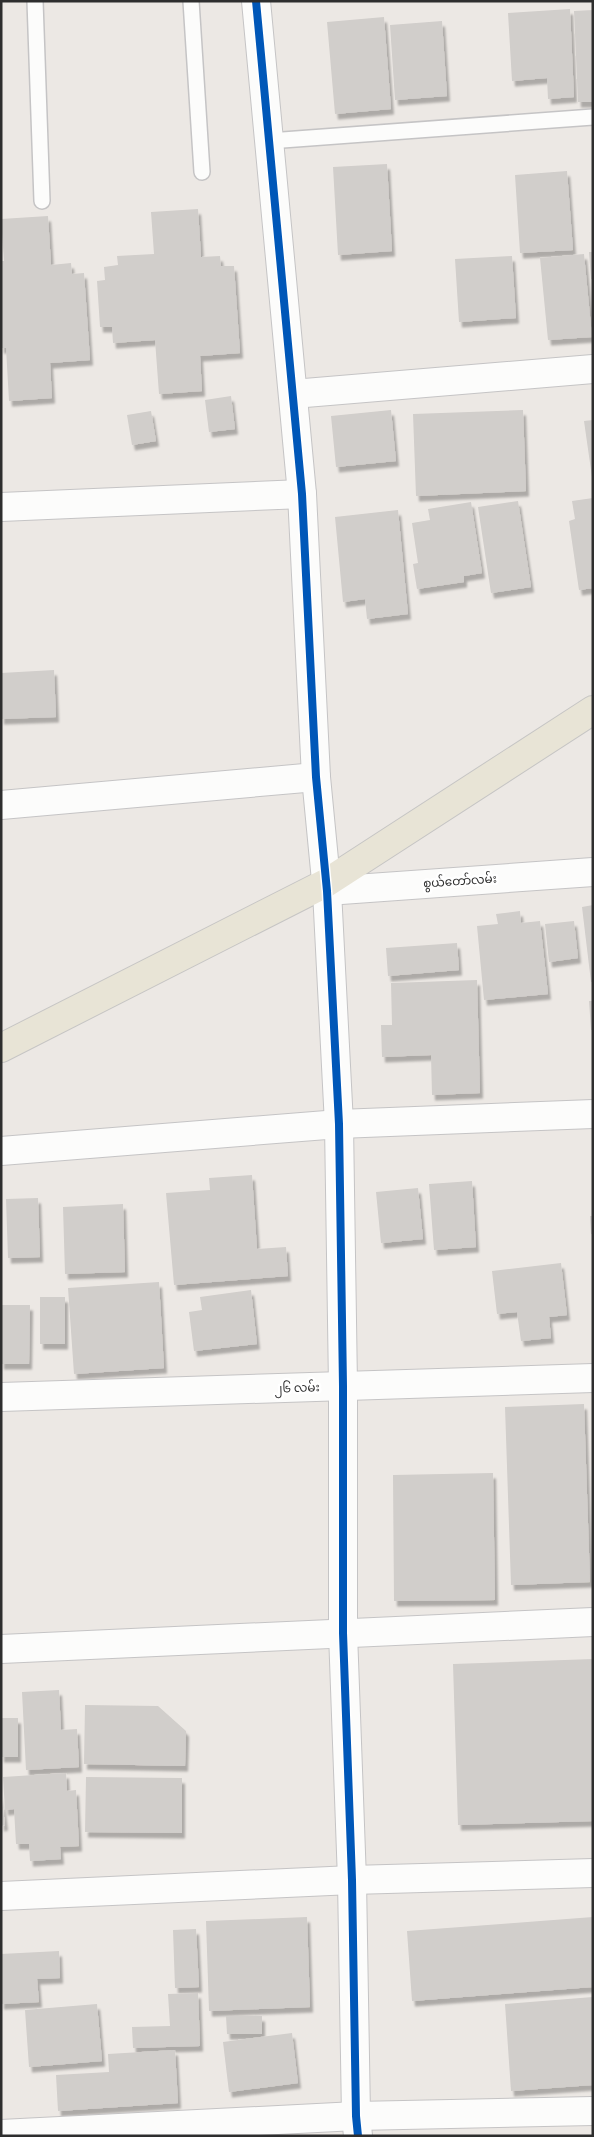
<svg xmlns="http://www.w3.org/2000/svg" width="594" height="2137" font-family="'Public Sans','Noto Sans Myanmar',sans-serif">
  <defs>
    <filter id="shadow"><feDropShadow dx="3" dy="5.5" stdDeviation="1" flood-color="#0004"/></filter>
  </defs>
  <rect width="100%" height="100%" fill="#ece8e4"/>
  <path fill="#d1cecb" filter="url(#shadow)" d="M570,9l4,88 -26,2 -1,-21 -35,3 -4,-68z
    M593,10v92h-15l-4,-91z
    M384,17l7,92 -56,5 -8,-92z
    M442,21l5,75 -52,4 -5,-75z
    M387,164l5,87 -54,4 -5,-88z
    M567,171l6,79 -53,3 -5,-78z
    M198,209l3,48 19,-1 1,10h13l6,87 -40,3 2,35 -43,3 -4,-54 -42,3 -1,-16h-12l-3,-46 8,-1 -1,-13 14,-2 -1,-9 37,-2 -3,-42z
    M48,216l3,49 20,-2 1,11 12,-1 6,87 -40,3 2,35 -43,3 -3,-53h-5v-87h3l-3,-42z
    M589,252h4v27h-2z
    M584,254l8,83 -44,3 -8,-82z
    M512,256l4,62 -57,4 -4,-63z
    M231,396l4,33 -26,3 -4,-32z
    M391,410l5,51 -60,6 -5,-51z
    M523,410l3,81 -110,5 -3,-82z
    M151,411l5,30 -24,4 -5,-30z
    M593,420v57h-1l-8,-56z
    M593,498v90l-14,2 -10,-69 6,-2 -3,-18z
    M518,501l13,86 -40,6 -13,-86z
    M471,502l11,71 -18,3v6l-47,7 -4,-25 5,-1 -6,-40 18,-3 -2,-11z
    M398,510l10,104 -41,5 -2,-20 -22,3 -8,-85z
    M54,670l2,47 -55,2v-46z
    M593,905v77h-2l-9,-75z
    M520,911l1,12 19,-2 8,73 -64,6 -7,-74 21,-2 -2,-10z
    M574,921l4,37 -29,4 -4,-38z
    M457,943l2,27 -71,6 -2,-28z
    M477,980l3,113 -48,2 -1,-40 -49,2 -1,-32h11l-1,-42z
    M589,1001h4v29h-2z
    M252,1175l5,74 29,-2 2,29 -114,9 -8,-92 44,-3 -1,-12z
    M472,1181l4,66 -42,3 -5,-66z
    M418,1188l5,51 -42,4 -5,-51z
    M38,1198l2,59 -32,1 -2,-59z
    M123,1204l2,68 -60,2 -2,-67z
    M590,1216h3v18h-2z
    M561,1263l6,52 -18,2 2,21 -30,3 -4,-29 -20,2 -5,-43z
    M159,1282l5,86 -90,6 -6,-86z
    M251,1290l6,54 -63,7 -5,-39 13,-2 -2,-13z
    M40,1297h25v47h-25z
    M1,1305h29l-1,59h-28z
    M584,1404l6,178 -79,3 -6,-178z
    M493,1473l2,127 -101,1 -1,-126z
    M593,1659v162l-135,4 -5,-161z
    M59,1690l2,40 16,-1 2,38 -53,3 -4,-78z
    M85,1705l73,1 28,25 -1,35 -101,-2z
    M1,1718h17v39h-17z
    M66,1773l1,18 9,-1 3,56 -19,1 1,12 -31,2 -1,-17h-13l-2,-35 -9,1 -2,-33z
    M86,1777l96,1v55l-97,-1z
    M1,1792l4,33 -4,1z
    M307,1917l3,90 -101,4 -3,-90z
    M593,1917v70l-181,14 -5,-70z
    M196,1929l3,58 -24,1 -2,-58z
    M59,1951l1,27 -23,1 2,23 -38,2v-50z
    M198,1993l2,53 -67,2 -1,-21 38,-1 -2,-32z
    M593,1997v88l-82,6 -6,-87z
    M97,2004l5,57 -73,6 -4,-57z
    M226,2016h36v18h-35z
    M292,2033l6,50 -69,9 -6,-50z
    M175,2050l3,53 -120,8 -2,-36 53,-3 -1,-18z"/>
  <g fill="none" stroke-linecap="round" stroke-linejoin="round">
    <g stroke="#c5c4c5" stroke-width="18">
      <path id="service" d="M35,1l7,200
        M191,1l11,171
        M269,141l324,-24"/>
    </g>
    <g stroke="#c5c4c5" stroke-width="30">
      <path id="minor" d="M293,394l300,-25
        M1,507l301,-13
        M1,805l315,-28
        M327,891l266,-19
        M1,1151l338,-27 254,-10
        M1,1397l592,-19
        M1,1649l592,-27
        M1,1896l351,-16 241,-7
        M1,2134l355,-18 237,-5"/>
    </g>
    <g stroke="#c5c4c5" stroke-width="30">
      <path id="tertiary" d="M256,1l46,493 14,283 11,114 12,233 4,262v247l9,247 4,236 2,20"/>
    </g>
    <g stroke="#c6c5c4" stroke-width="30">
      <path id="primary" d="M1,1048l325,-165 267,-173"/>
    </g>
    <use href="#service" stroke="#fcfcfb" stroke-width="15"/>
    <use href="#minor" stroke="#fcfcfb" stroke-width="28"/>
    <use href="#tertiary" stroke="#fcfcfb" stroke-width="28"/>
    <use href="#primary" stroke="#e8e4d6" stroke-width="28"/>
    <g stroke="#fff" stroke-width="11">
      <path id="cycleway" d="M256,1l46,493 14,283 11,114 12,233 4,262v247l9,247 4,236 2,20"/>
    </g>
    <use href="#cycleway" stroke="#0057b8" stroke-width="8"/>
  </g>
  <g text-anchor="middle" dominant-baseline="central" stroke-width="5" stroke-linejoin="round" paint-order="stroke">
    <g font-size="12" fill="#2e2e2e" stroke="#fff">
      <text transform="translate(460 881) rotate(-4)">စွယ်တော်လမ်း</text>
      <text transform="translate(297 1388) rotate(-2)">၂၆ လမ်း</text>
    </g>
  </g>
  <rect width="594" height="2137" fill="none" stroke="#2e2e2e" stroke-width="5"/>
</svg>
